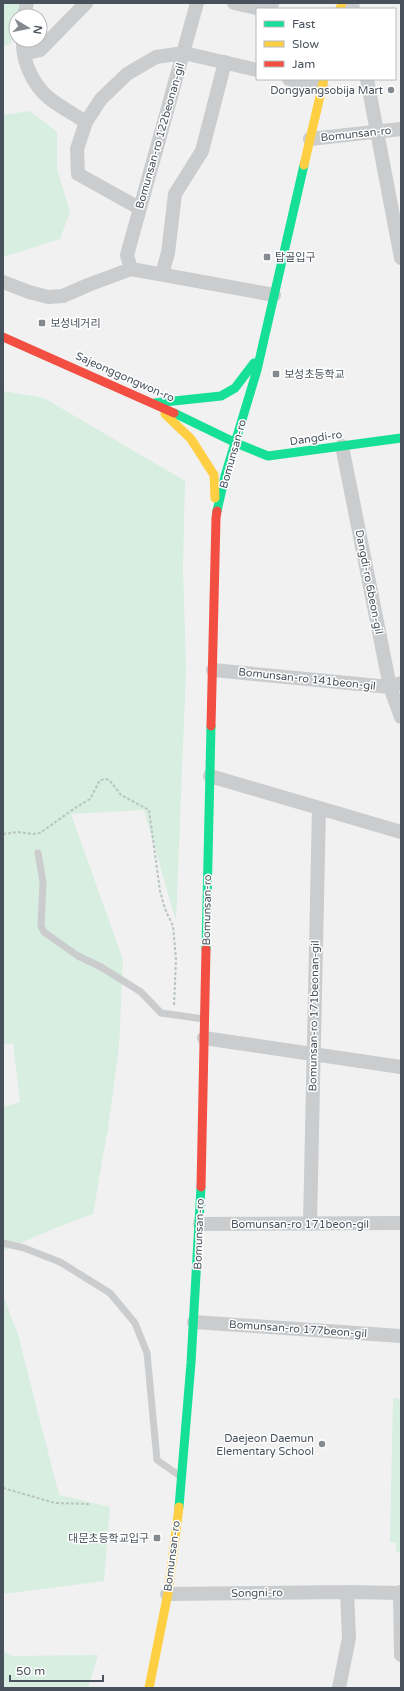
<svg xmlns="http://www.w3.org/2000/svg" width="404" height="1691" font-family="'Varela Round','Noto Sans KR',sans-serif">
  <rect width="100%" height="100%" fill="#f1f1f1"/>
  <path fill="#d7eee0" d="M3,3h21l-4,13h-4v13l-5,14 -8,4z
    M30,111l27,21v37l13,43 -10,27 -57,18v-142z
    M3,391l41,7 141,83 -2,87 3,102 -10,251 -32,-111 -73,4 52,146 -4,87 -11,81 -15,86 -38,14 -52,23v-144l17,-5 -7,-59 -10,2z
    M3,1295l15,40 41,160 51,12 -6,74 -101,13z
    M393,1398l8,1v153l-5,-1v-8l-6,-1z
    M3,1651l9,5 86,-1 -10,33h-85z"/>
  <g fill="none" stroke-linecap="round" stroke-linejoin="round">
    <path stroke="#b9c4c1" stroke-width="2" stroke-dasharray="3 2" stroke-linecap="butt" d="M3,834l15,-2 15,2 7,-1 35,-25 15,-9 10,-19 7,-1 4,3 10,13 28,15 11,81 5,18 8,17 3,33 -2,47
      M3,1488l52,15 34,1"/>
    <path stroke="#cbccce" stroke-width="7" d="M38,853l5,29 -2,44 3,6 34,24 23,11 40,25 20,21 43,6
      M3,1243l21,5 36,14 50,31 25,30 12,30 10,107 23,16"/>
    <path stroke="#cbccce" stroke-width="14" d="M234,3l27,6
      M352,3l1,6
      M271,9l1,-6
      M24,16l3,-13
      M23,40c-1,21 10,45 26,58 11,9 25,16 37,24
      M24,54l16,-4 46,-47
      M289,79l33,9
      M367,79l34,179
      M310,139l91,-10
      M139,208l-61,-34 -1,-25 9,-27 15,-23 26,-25 29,-17 28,-4 73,17
      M131,269l-4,-14 70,-252
      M162,274l6,-21 7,-59 27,-43 23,-89
      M3,282l26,10 19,5 15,-1 25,-11 43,-16 143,26
      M342,446l48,241 11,30
      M213,670l177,17 11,-4
      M210,776l191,56
      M204,1038l197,29
      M200,1224l201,-1
      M310,1224l9,-416
      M194,1322l207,14
      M401,1592h-1l1,63
      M167,1594l180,-2 54,1
      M339,1688l10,-50 -2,-46"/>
    <path stroke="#16e098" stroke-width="9" d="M155,403l66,-7 14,-8 19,-25
      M174,413l62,30 32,13 133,-18
      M217,511l8,-35 32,-106 47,-205
      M206,949l5,-223
      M179,1507l12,-144 10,-176"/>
    <path stroke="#ffcf43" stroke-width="9" d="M340,9l2,-6
      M304,165l20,-86
      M165,414l26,25 23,36 1,23
      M149,1688l19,-95 11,-86"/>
    <path stroke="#f24e42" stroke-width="9" d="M3,337l171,76
      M211,726l5,-208 1,-7
      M201,1187l5,-238"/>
  </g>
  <g fill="#848a90" stroke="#fff" stroke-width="1.5">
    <circle cx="391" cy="90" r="4"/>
    <rect x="263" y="253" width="8" height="8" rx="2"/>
    <rect x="38" y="319" width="8" height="8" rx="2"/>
    <rect x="272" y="370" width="8" height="8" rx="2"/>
    <circle cx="322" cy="1444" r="4"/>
    <rect x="153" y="1534" width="8" height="8" rx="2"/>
  </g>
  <g text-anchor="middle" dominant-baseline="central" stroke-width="3" stroke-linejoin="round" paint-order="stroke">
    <g font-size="11" fill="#49525c" stroke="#fff" text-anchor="end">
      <text x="383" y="90">Dongyangsobija Mart</text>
      <text x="275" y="257" text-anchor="start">탑골입구</text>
      <text x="50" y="323" text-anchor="start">보성네거리</text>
      <text x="284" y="374" text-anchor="start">보성초등학교</text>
      <text x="314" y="1438">Daejeon Daemun<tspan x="314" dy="13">Elementary School</tspan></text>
      <text x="149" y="1538">대문초등학교입구</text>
    </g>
    <g font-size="11" fill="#49525c" stroke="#fff">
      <text transform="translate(356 134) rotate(-6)">Bomunsan-ro</text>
      <text transform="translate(160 136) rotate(-74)">Bomunsan-ro 122beonan-gil</text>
      <text transform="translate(125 377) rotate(24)">Sajeonggongwon-ro</text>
      <text transform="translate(316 438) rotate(-8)">Dangdi-ro</text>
      <text transform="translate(233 454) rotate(-74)">Bomunsan-ro</text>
      <text transform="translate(369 582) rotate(79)">Dangdi-ro 6beon-gil</text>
      <text transform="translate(307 679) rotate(6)">Bomunsan-ro 141beon-gil</text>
      <text transform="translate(207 910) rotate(-89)">Bomunsan-ro</text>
      <text transform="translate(314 1016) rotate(-89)">Bomunsan-ro 171beonan-gil</text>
      <text x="300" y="1224">Bomunsan-ro 171beon-gil</text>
      <text transform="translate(199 1234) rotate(-88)">Bomunsan-ro</text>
      <text transform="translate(298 1329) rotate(4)">Bomunsan-ro 177beon-gil</text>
      <text transform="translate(172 1556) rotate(-83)">Bomunsan-ro</text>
      <text transform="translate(257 1593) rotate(-1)">Songni-ro</text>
    </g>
  </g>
  <rect width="404" height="1691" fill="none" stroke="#49525c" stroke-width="8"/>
  <rect x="256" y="8" width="140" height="72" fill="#ffffff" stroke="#b6babe"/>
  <rect x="264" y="21" width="20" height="6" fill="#16e098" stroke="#b6babe"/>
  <text x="292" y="28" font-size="12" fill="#49525c">Fast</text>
  <rect x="264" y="41" width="20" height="6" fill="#ffcf43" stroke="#b6babe"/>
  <text x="292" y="48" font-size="12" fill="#49525c">Slow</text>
  <rect x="264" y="61" width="20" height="6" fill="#f24e42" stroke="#b6babe"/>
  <text x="292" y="68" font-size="12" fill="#49525c">Jam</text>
  <g transform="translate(28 28) rotate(100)"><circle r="19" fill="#ffffff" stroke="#b6babe"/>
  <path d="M0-3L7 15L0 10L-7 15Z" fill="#848a90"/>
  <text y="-6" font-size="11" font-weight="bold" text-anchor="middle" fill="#49525c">N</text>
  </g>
  <path d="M10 1675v6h93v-6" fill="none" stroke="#49525c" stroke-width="2"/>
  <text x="16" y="1675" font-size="12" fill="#49525c" stroke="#ffffff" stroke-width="3" paint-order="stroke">50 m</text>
</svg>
